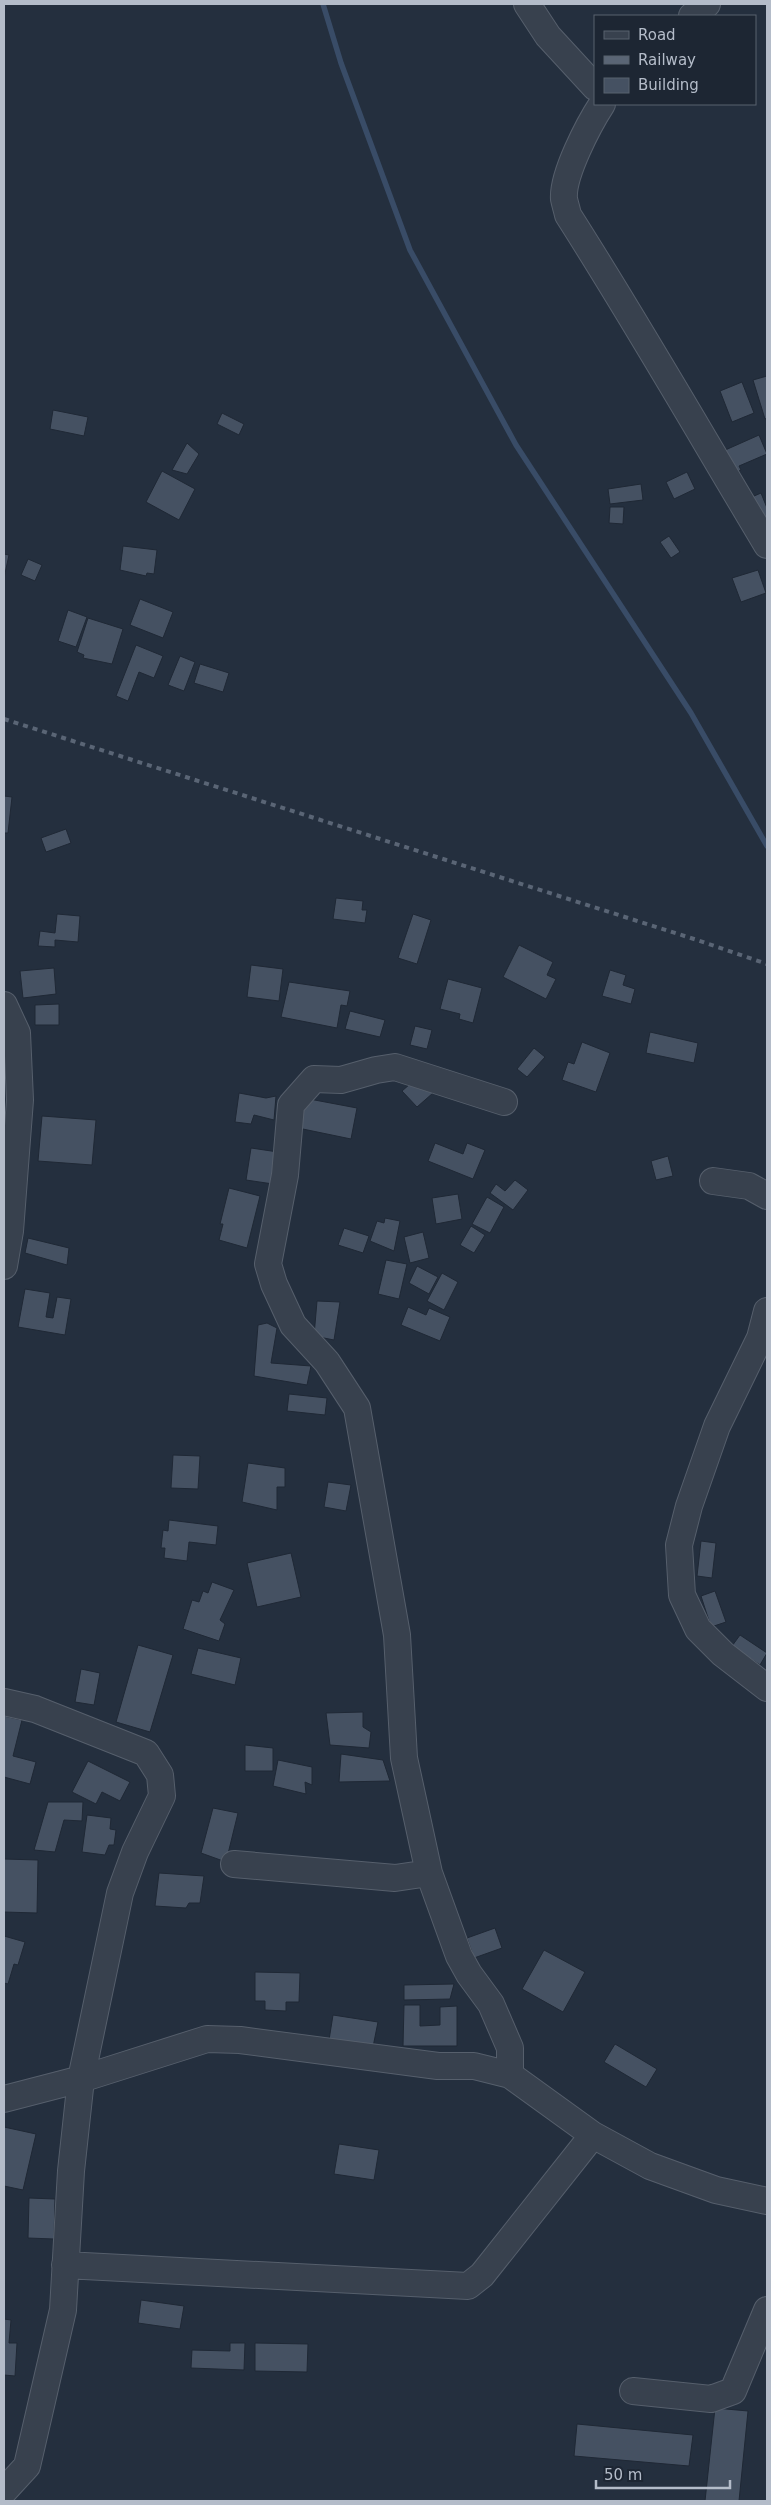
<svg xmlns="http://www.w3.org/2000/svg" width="771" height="2505" font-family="'DejaVu Sans',sans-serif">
  <rect width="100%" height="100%" fill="#242f3e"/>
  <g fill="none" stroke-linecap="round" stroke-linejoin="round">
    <path stroke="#394c67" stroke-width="5.5" d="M323,4l18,59 69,187 106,195 175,268 76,133"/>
  </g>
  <path fill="#455162" stroke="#1f2835" d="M767,376v42l-2,1 -12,-39z
    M742,382l12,31 -22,9 -12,-31z
    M53,410l35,7 -4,19 -34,-7z
    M222,413l22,11 -5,11 -22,-11z
    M759,435l8,19 -28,12 2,4 -8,4 -10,-23z
    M187,443l12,11 -12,20 -15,-4z
    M162,471l33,18 -16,31 -33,-18z
    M687,472l8,17 -21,10 -8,-17z
    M641,484l2,16 -33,4 -2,-15z
    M761,493l6,15v9l-12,5 -10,-22z
    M610,507h14l-1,17 -14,-1z
    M669,536l11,16 -9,6 -11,-16z
    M123,546l34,4 -3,24 -7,-1 -1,3 -26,-6z
    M4,554l5,1 -5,23z
    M28,559l14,6 -7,16 -14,-6z
    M758,570l8,23 -25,9 -9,-24z
    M140,599l33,13 -10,26 -33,-13z
    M68,610l19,7 -11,30 -18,-6z
    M88,618l35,11 -11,35 -29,-6 1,-3 -7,-3z
    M136,645l27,11 -9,22 -15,-6 -11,29 -12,-5z
    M180,656l15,6 -11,29 -16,-6z
    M200,664l29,9 -6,19 -29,-9z
    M4,796l8,1 -4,36h-4z
    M66,829l5,14 -25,9 -5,-14z
    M336,898l27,3 -1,9h5l-2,13 -32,-4z
    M57,914l23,2 -2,26 -23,-2v7l-17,-1 2,-15 15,2z
    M413,914l18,6 -14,44 -19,-6z
    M519,945l34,17 -6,13 9,4 -10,20 -43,-22z
    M251,965l32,4 -4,32 -32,-4z
    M54,968l2,26 -33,4 -3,-27z
    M610,970l16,5 -3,10 12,4 -4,15 -29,-8z
    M448,979l34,9 -9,35 -14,-4 1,-5 -20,-5z
    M289,982l61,9 -3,15 -6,-1 -4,23 -56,-11z
    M59,1004v21h-24v-20z
    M350,1011l35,9 -5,17 -35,-8z
    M415,1026l17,4 -5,19 -17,-4z
    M650,1032l48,11 -4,20 -48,-10z
    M582,1042l28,11 -14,39 -34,-12 6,-18 6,2z
    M534,1048l11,9 -18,20 -10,-8z
    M418,1077l15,16 -16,14 -15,-16z
    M239,1093l27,5 10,-2 -2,24 -20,-5 -3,9 -16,-2z
    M304,1098l53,10 -6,31 -53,-11z
    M42,1116l54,4 -4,45 -54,-4z
    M435,1143l28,11 4,-11 18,7 -12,29 -45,-18z
    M251,1148l27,4 -5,32 -27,-4z
    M668,1156l5,20 -17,4 -5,-19z
    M515,1180l13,10 -15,20 -23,-17 6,-9 9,7z
    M229,1188l31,8 -13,52 -28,-8 4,-16h-3z
    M458,1194l4,25 -26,5 -4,-26z
    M487,1197l17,10 -14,26 -18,-9z
    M385,1218l15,3 -6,30 -24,-10 7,-20 7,2z
    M471,1226l14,9 -11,18 -14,-8z
    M344,1228l25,8 -6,17 -25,-8z
    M423,1232l6,26 -19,5 -6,-26z
    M28,1238l41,10 -2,17 -42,-12z
    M386,1260l21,4 -8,35 -21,-5z
    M417,1266l21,11 -9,17 -20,-11z
    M442,1273l16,9 -14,28 -17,-9z
    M25,1289l25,4 -4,24 7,1 4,-21 14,2 -6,36 -47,-8z
    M317,1301l23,1 -6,38 -20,-4z
    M408,1307l18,8 3,-7 21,9 -10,24 -39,-16z
    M267,1323l10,5 -6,35 40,3 -4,19 -53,-9 4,-51z
    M289,1394l38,4 -2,17 -38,-4z
    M173,1455l27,1 -2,33 -27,-1z
    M248,1463l37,5v19h-8v23l-35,-8z
    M328,1482l23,3 -5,26 -22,-4z
    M169,1520l49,6 -2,19 -27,-3 -2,19 -23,-3 1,-10h-4l2,-18 5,1z
    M701,1541l15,2 -4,35 -15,-2z
    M291,1553l10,44 -44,10 -10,-44z
    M212,1582l22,8 -14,30 5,4 -6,17 -36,-12 9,-29 7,2 4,-11 5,2z
    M715,1591l11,31 -15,5 -10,-31z
    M740,1635l27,18 -7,12 -28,-19z
    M138,1645l35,10 -23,77 -34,-10z
    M198,1648l43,10 -6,27 -44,-11z
    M81,1669l19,4 -6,32 -19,-3z
    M363,1712v15l8,5 -2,16 -39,-3 -4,-32z
    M4,1716l18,4 -9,36 23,6 -6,22 -26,-7z
    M245,1745l28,3v23h-28z
    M341,1754l42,6 7,21 -51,1z
    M278,1760l34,7v18l-7,-3 1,12 -33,-8z
    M88,1761l42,21 -10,19 -18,-9 -6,12 -24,-12z
    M48,1802h35l-1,19 -18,-1 -9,32 -21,-2z
    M213,1808l25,5 -12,49 -25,-9z
    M87,1815l24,3 -1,11 6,1 -2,15h-5l-4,10 -23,-3z
    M4,1859l34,1 -1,53 -33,-1z
    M159,1873l45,3 -4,27h-11l-3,5 -31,-2z
    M495,1928l7,20 -28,10 -7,-20z
    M4,1936l21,6 -7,23 -4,-1 -6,20 -4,-1z
    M544,1950l41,22 -22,40 -41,-23z
    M255,1972l45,1 -1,29h-13v9l-21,-1v-9h-10z
    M454,1984l-4,15 -46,1v-15z
    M404,2005h16v21l20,-1v-18l17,-1v40h-54z
    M333,2015l45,7 -5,25 -44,-7z
    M615,2044l42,25 -11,18 -42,-25z
    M4,2127l32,7 -13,56 -19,-4z
    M339,2144l40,6 -5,30 -40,-6z
    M29,2198l26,1 -1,40 -26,-1z
    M141,2300l43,6 -4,23 -42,-6z
    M4,2319l7,1 -2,23h8l-2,33 -11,-1z
    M230,2343h15l-1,27 -53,-2 1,-18 38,1z
    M255,2343l53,1 -1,28 -52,-1z
    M715,2408l33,3 -9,90h-34z
    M577,2424l116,11 -4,31 -115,-10z"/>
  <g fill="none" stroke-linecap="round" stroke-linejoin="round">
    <g stroke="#565f6c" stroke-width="28">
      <path id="minor" d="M527,4l21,32 47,51
        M692,16l15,-12
        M602,104c-13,20 -40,71 -38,95 1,5 3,11 4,16 69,108 133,220 199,330
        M4,1005l13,28 3,67 -10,131 -6,35
        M504,1102l-109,-35 -19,3 -35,10 -27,-1 -23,26 -6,70 -17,89 6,20 19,41 34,37 30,46 40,227 7,123 25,115 30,83 10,18 22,30 19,44v27
        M713,1181l36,5 18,10
        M767,1311l-7,27 -43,88 -28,80 -10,39 3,50 16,34 25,25 44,34
        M4,1702l31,7 111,44 14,22 2,21 -27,56 -15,41 -39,186 -10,92 -8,139 -36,156 -23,25
        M234,1864l161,14 34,-5
        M4,2099l77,-20 126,-40 33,1 198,26h36l36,9 83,60 57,31 66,24 51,11
        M65,2265l403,21 14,-11 111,-140
        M633,2391l78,8 22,-8 34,-81"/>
    </g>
    <use href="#minor" stroke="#38414e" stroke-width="26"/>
    <path stroke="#5a6575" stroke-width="4" stroke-dasharray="5 5" stroke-linecap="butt" d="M4,719l693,221 70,24"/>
  </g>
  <rect width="771" height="2505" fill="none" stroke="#b4bcc9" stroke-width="10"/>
  <rect x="594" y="15" width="162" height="90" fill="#1d2633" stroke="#59626f"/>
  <rect x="604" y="31" width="25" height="8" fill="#38414e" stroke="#59626f"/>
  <text x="638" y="40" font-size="15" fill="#b4bcc9">Road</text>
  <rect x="604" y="56" width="25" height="8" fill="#5a6575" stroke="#59626f"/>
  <text x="638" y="65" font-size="15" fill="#b4bcc9">Railway</text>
  <rect x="604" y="78" width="25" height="15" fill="#455162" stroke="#59626f"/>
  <text x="638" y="90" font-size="15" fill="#b4bcc9">Building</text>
  <path d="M596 2480v8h134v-8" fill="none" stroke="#b4bcc9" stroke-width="2.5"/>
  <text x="604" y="2480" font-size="15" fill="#b4bcc9" stroke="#1d2633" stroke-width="4" paint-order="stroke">50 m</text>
</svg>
